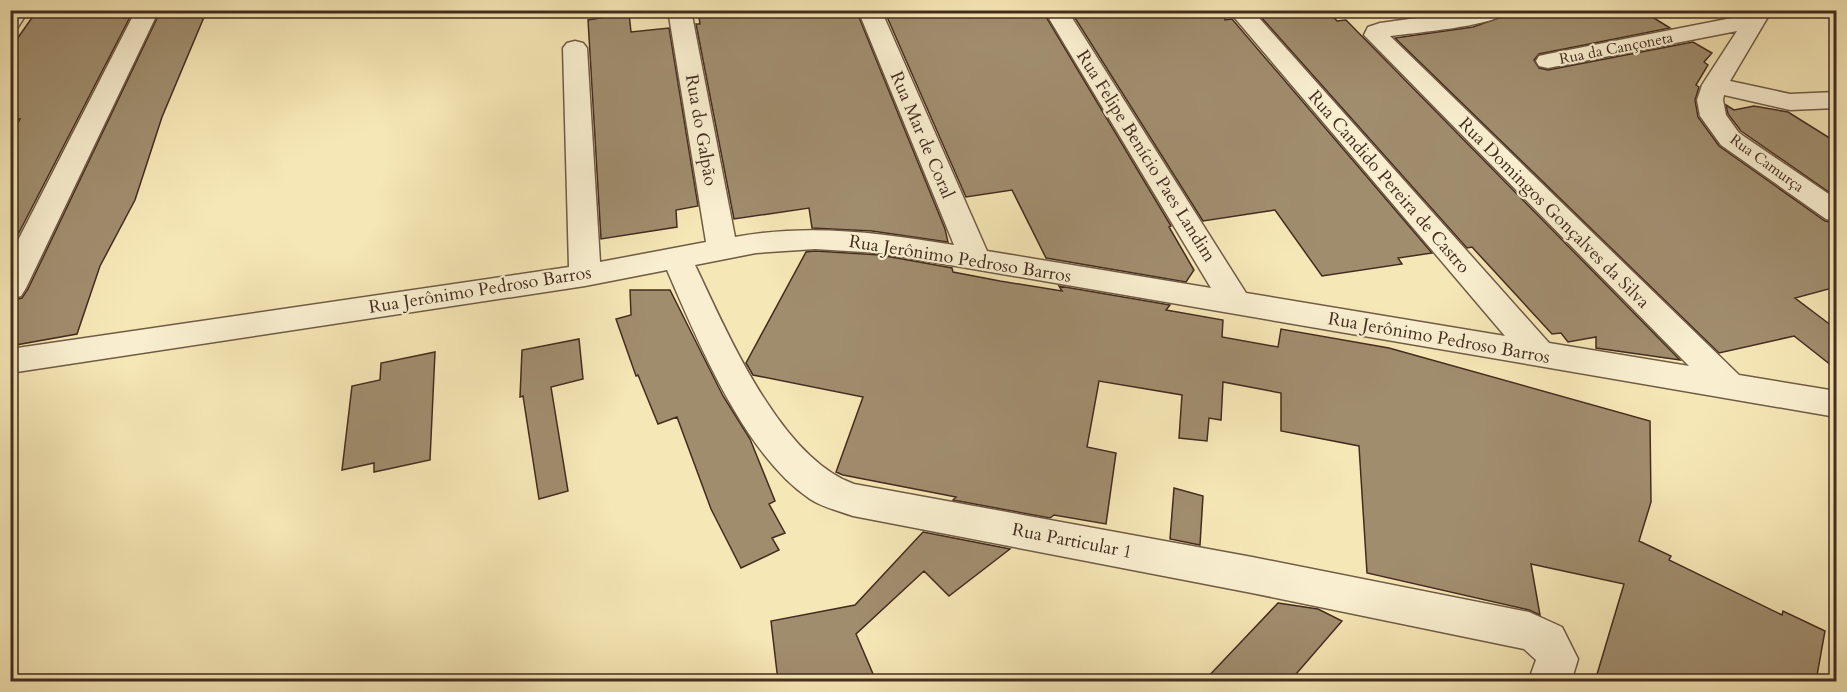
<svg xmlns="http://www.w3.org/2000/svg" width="1847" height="692" font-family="Cardo,serif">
  <rect width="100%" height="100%" fill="#f6e7b6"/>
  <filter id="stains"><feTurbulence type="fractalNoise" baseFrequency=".00333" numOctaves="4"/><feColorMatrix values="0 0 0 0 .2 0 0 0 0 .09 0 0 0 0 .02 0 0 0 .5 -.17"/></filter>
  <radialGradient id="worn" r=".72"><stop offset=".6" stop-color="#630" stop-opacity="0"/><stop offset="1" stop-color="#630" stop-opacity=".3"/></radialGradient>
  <path fill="#a08d6e" stroke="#432c1f" stroke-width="1.5" d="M45,10h83l-4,8 6,-1 -120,233v-112l10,-19 -10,1v-71l26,-37z
    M172,10h35l-45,107 -27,83 -35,66 -23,68 -67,12v-45l12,-3 6,-9 132,-277z
    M698,10h52l2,7 37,-5 2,5 65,-7 89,219 3,13 -76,-11 -60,-3 -3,-20 -75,11 -38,-195h4z
    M884,10h158l129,216 -2,1 25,43 -8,12 -140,-24 -34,-68 -46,7z
    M1070,10h155v10l7,-1 200,234 -34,5 4,6 -80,12 -47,-66 -72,11z
    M1303,10h24l10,11 9,-1 334,340 -84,-12v-11l-28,5 -7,-9 -9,1 -80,-87 -5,1 -207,-232z
    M1541,10h100l29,18 -131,26 -5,6 5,8 9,2 145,-28 19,11 -8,9 4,3 -12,20 3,2 -4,13 3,17 21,29 106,75 11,2v64l-41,11 41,31v40l-42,-33 -75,17 -324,-315 78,-11 34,-12z
    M629,13l2,19 38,-4 29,178 -22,4 1,17 -76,12 -13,-219z
    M1726,105l8,5 20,-4 34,6 48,30v55l-95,-66 -13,-17z
    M815,251l65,4 72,13 1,4 47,9 62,10 -3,-5 111,19 -4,5 57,10 -1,17 56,10 3,-18 108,19 261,73 1,81 -12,39 32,15 -2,4 113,55 1,-4 42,20 -9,50h-221l29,-97 -93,-20 9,51 -11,-5 -162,-37 -8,-127 -78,-15v-38l-58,-11 -2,38 -12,-2 -2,23 -28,-3 3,-43 -83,-14 -12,66 29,6 -10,71 -52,-9 -4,3 -97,-18 3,-3 -113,-22 -7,-3 27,-75 -110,-22 -7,-12 60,-111z
    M630,290h40l53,106 27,43 25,62 -6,3 16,29 -13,5 7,12 -38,18 -30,-59 -34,-92 -19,7 -20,-49 -2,1 -20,-57 15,-4z
    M579,339l4,40 -32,8 17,104 -29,8 -16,-103 -3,1 2,-47z
    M435,352l-5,108 -56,12v-9l-32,7 10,-84 28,-6 1,-17z
    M1174,488l29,8 -3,49 -30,-6z
    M923,532l87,17 -61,47 -25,-25 -68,63 17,40 -15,7h-80l-7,-60 84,-16z
    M1278,603l40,6 24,12 -52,60h-86z"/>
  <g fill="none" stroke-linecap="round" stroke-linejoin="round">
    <g stroke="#705b45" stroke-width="3">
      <path id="minor" d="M10,10h19l-11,17 -8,2z
        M136,10h23l-133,278 -5,8 -11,3v-43z
        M668,10h23l44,227c74,-14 146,-4 219,8l-96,-235h23l106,241 224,37 -167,-278h23l179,283 259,43 -277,-326h24l297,333 140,23 -325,-331 4,-8 12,-4 95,-13h35c-11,16 -98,23 -120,26l349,339 97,16v26l-956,-164 -65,-4 -59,4 -61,12c32,67 85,193 159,219l398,73 277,55 33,15 16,32 -7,23h-43l8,-22 -12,-11 -272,-56 -399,-77c-14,-5 -31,-9 -43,-17 -66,-44 -112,-158 -143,-229l-82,16 -575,87v-24l559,-82 -6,-219 4,-5 8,-2 8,2 4,5 13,214 106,-20z
        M1749,10h23l-42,71 60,13 46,-2v16l-46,2 -66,-15 -1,5 3,15 13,18 97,66v22l-10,-2 -105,-74 -21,-29 -3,-16 5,-15 35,-54 -189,37 -9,-2 -3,-5 3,-5 9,-2 199,-39z"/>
    </g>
    <use href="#minor" fill="#f9efd0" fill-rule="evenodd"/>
  </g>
  <g text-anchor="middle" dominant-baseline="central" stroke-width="4.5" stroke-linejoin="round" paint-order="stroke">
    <g font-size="15" fill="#432c1f" stroke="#f9efd0">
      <text transform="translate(1616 48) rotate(-11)">Rua da Cançoneta</text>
      <text transform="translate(1767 163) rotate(36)">Rua Camurça</text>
    </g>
    <g font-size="18" fill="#432c1f" stroke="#f9efd0">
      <text transform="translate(701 130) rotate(80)">Rua do Galpão</text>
      <text transform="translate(922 135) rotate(67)">Rua Mar de Coral</text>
      <text transform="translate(1146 156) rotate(58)">Rua Felipe Benício Paes Landim</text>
      <text transform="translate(1389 182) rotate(49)">Rua Candido Pereira de Castro</text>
      <text transform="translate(1554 213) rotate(45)">Rua Domingos Gonçalves da Silva</text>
      <text transform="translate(960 259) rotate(9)">Rua Jerônimo Pedroso Barros</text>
      <text transform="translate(480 290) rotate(-9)">Rua Jerônimo Pedroso Barros</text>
      <text transform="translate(1439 338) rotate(10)">Rua Jerônimo Pedroso Barros</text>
      <text transform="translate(1072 541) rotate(11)">Rua Particular 1</text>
    </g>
  </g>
  <rect width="1847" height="692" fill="none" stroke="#f6e7b6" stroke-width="36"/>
  <rect x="12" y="12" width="1823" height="668" fill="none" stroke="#432c1f" stroke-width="3"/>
  <rect x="18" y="18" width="1811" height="656" fill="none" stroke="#432c1f" stroke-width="1.5"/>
  <rect width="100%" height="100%" filter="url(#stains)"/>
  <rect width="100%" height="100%" fill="url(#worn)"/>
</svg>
